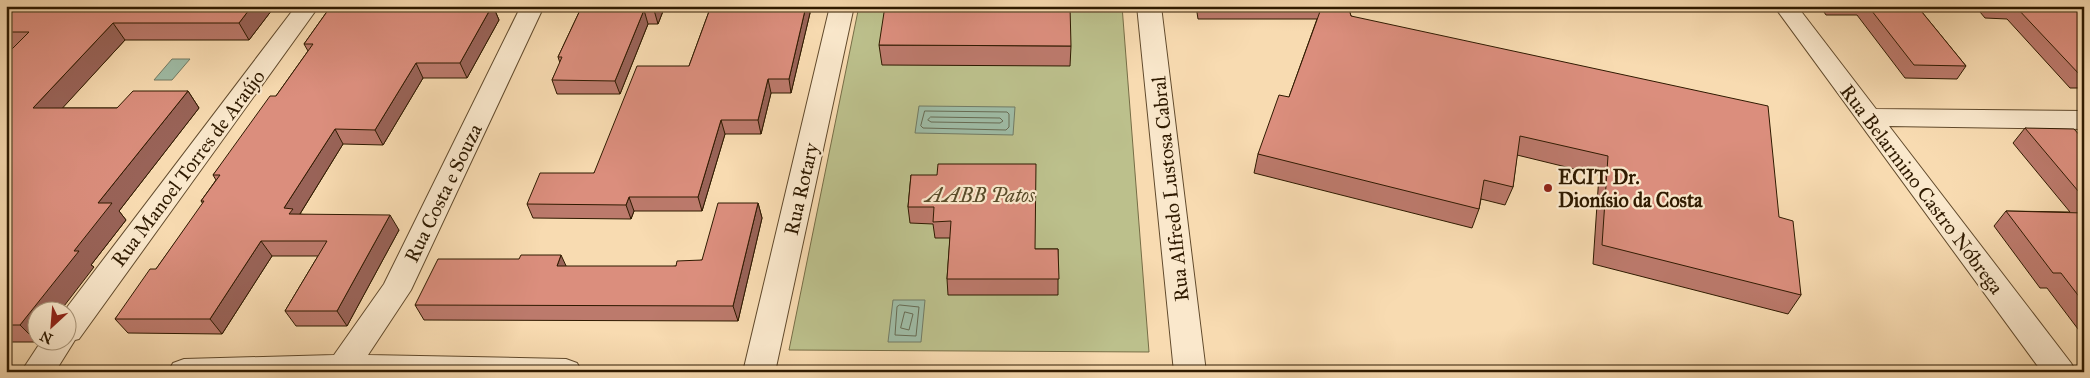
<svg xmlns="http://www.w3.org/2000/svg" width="2090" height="378" font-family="'IM FELL Great Primer',serif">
  <rect width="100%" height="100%" fill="#f8dbb1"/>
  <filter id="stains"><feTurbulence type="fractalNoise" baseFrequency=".004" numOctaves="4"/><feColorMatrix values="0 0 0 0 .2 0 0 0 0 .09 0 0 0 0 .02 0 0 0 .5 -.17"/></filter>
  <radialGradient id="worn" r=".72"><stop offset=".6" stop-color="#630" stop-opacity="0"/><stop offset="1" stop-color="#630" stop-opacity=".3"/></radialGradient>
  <path fill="#bcc08c" stroke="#766d46" d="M859,6h263l27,346 -360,-2z"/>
  <path fill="#9fbca6" stroke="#727b64" d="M172,59h18l-18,21h-18z
    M919,106l96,1 -2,28 -98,-2z
    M893,300h32l-4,42h-33z"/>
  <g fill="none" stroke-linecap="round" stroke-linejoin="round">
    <path stroke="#676b53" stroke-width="1" d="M925,111l82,1 2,2v13l-3,3 -83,-2 -2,-2z
      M931,117l69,1 3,3 -3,2 -69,-1 -3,-2z
      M900,305l19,2 -3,29 -21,-1 2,-28z
      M905,312l8,2 -4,16 -8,-2z"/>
    <g stroke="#614a2c" stroke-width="2">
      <path id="minor" d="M296,6h23l-240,333 -4,1 -20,32h-34l21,-32h26v-30h-3z
        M521,6h23l-133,284 -43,65 198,4 11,4 5,9h-414l5,-9 11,-4 150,-4 50,-71z
        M830,6h24l-79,366h-32z
        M1137,6h24l45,366h-32z
        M1774,6h23l79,103 208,2v18l-195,-3 182,237 5,9h-34z"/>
    </g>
    <use href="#minor" fill="#fae8cc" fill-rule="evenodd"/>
  </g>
  <path fill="#bc7a6c" stroke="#2f1a00" d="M6,6h269l-26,34h-124l-63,68h55l71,-17 11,17 -80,103 7,9 -35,45 3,2 -56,43v30l-1,2h-31v-287l6,-6h-6z
    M331,6h162l6,14 -32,58h-44l-40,67 -40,-1 -43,70 99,16 -52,96h-51l-11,-15 33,-55h-46l-50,78 -94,-1 -13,-14 41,-50 47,-65 -2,-3 15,-21 -3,-5 63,-79 32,-45 -4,-7z
    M582,6h83l-7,18h-10l-28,70h-63l-5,-14 8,-17 -2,-6z
    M711,6h98l1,7 -19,80h-20l-10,41h-36l-23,77h-68l-3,8 -98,-1 -6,-14 67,-31 95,-107z
    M1196,6h152l3,10 428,201 22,78 -13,19 -195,-50 6,-89 -82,-20 -4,32 -8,18 -24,-6 -2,10 -7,19 -218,-55 4,-19 31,-57 28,-78h-119z
    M1820,6h97l49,60 -9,13 -52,-1 -48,-63h-31z
    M1975,6h101l8,8v74h-14l-63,-69 -22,-1z
    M879,45l192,1 -1,20 -188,-1z
    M2025,128l59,12v197l-37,-49h-7l-46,-62 12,-15 64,1 -57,-69z
    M911,175l124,74h23v46h-110l-1,-16 3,-41h-15l-2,-14 -23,-1 -2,-16z
    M758,203l4,15 -24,103 -314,-1 -9,-15 261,-39 26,-6z"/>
  <path fill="#996358" stroke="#2f1a00" d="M252,6h23l-26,34 -10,-17z
    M492,6h1l6,14 -32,58 -7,-15z
    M656,6h9l-7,18 -4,-14z
    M806,6h3l1,7 -19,80 -2,-14z
    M644,10l4,14 -28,70 -5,-13z
    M113,23l12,17 -78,85 -14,-17z
    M416,63l7,15 -40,67 -8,-15z
    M768,79l3,14 -10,41 -3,-14z
    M188,91l11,17 -80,103 7,9 -35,45 3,2 -33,43h-23v30l-1,2 -17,-17 54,-74 24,-48z
    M721,120l4,14 -23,77 -4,-14z
    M335,129l8,15 -45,73 1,12 -15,-21z
    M629,197l5,14 -3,8 -5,-14z
    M758,203l4,15 -24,103 -5,-15z
    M390,215l9,15 -52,96 -10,-15z
    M261,241l11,15 -50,78 -12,-15z
    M561,255l7,15 -11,-4z"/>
  <path fill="#db8e7d" stroke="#2f1a00" d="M6,6h246l-13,17h-126l-80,85h84l16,-17h55l-90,112h14l-38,48h5l-59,74h-14v-270l23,-23h-23z
    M331,6h161l-32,57h-44l-41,67 -40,-1 -51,79 9,1 -4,5 101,1 -53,96h-52l42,-70h-66l-51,78h-95l35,-50h6l48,-68h-3l19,-26h-7l57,-79h6l37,-52h-9z
    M582,6h74l-2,4h-10l-29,71 -63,-1 10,-23h-4z
    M711,6h95l-17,73h-21l-10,41h-37l-23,77h-69l-3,8 -99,-1 13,-31h54l43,-107h52z
    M885,6h185l1,40 -192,-1z
    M1322,6h26l3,10 417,90 11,111 14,4 8,74 -199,-50 6,-89 -88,-20 -7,51 -29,-7 -5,29 -221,-55 21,-59 10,2z
    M1868,6h49l49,60 -52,-1z
    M2001,6h75l8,8v61h-4l-64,-68z
    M2025,128l49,1 10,11v58z
    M938,164h98l-1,85h23l1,30h-112l4,-58 -18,1 1,-15h-26l3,-32h26z
    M718,203h40l-25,103 -318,-1 23,-46h81l2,-4h40l-4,11h119l1,-5 25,-1z
    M2006,211l78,2v90l-23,-30h-8z"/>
  <circle fill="#8f2418" stroke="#fae8cc" stroke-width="2" cx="1548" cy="188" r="5"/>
  <g text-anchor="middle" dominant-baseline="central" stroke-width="4.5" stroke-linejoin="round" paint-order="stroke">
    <g font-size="20" fill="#2f1a00" stroke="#fae8cc">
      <text transform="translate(188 168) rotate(-53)">Rua Manoel Torres de Araújo</text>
      <text transform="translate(801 189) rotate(-77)">Rua Rotary</text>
      <text transform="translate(1170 189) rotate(-96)">Rua Alfredo Lustosa Cabral</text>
      <text transform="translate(1922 189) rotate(53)">Rua Belarmino Castro Nóbrega</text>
      <text transform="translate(443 193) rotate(-64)">Rua Costa e Souza</text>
    </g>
    <g font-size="20" font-weight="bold" fill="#2f1a00" stroke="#fae8cc" text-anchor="start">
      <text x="1558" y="177">ECIT Dr.<tspan x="1558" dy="23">Dionísio da Costa</tspan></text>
    </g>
    <g font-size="20" font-style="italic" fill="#594c2a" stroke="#fae8cc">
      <text x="980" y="195">AABB Patos</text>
    </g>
  </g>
  <rect width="2090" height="378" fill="none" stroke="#f8dbb1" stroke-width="25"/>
  <rect x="8" y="8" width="2075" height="363" fill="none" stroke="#2f1a00" stroke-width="2.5"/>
  <rect x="12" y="12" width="2065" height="353" fill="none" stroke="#2f1a00"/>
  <g transform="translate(52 326) rotate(206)"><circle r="24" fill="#fae8cc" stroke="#a9967a"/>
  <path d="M0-4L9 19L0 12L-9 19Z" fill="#8f2418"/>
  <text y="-8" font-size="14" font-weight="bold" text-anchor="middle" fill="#2f1a00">N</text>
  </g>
  <rect width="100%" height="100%" filter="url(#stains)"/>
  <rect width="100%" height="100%" fill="url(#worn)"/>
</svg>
